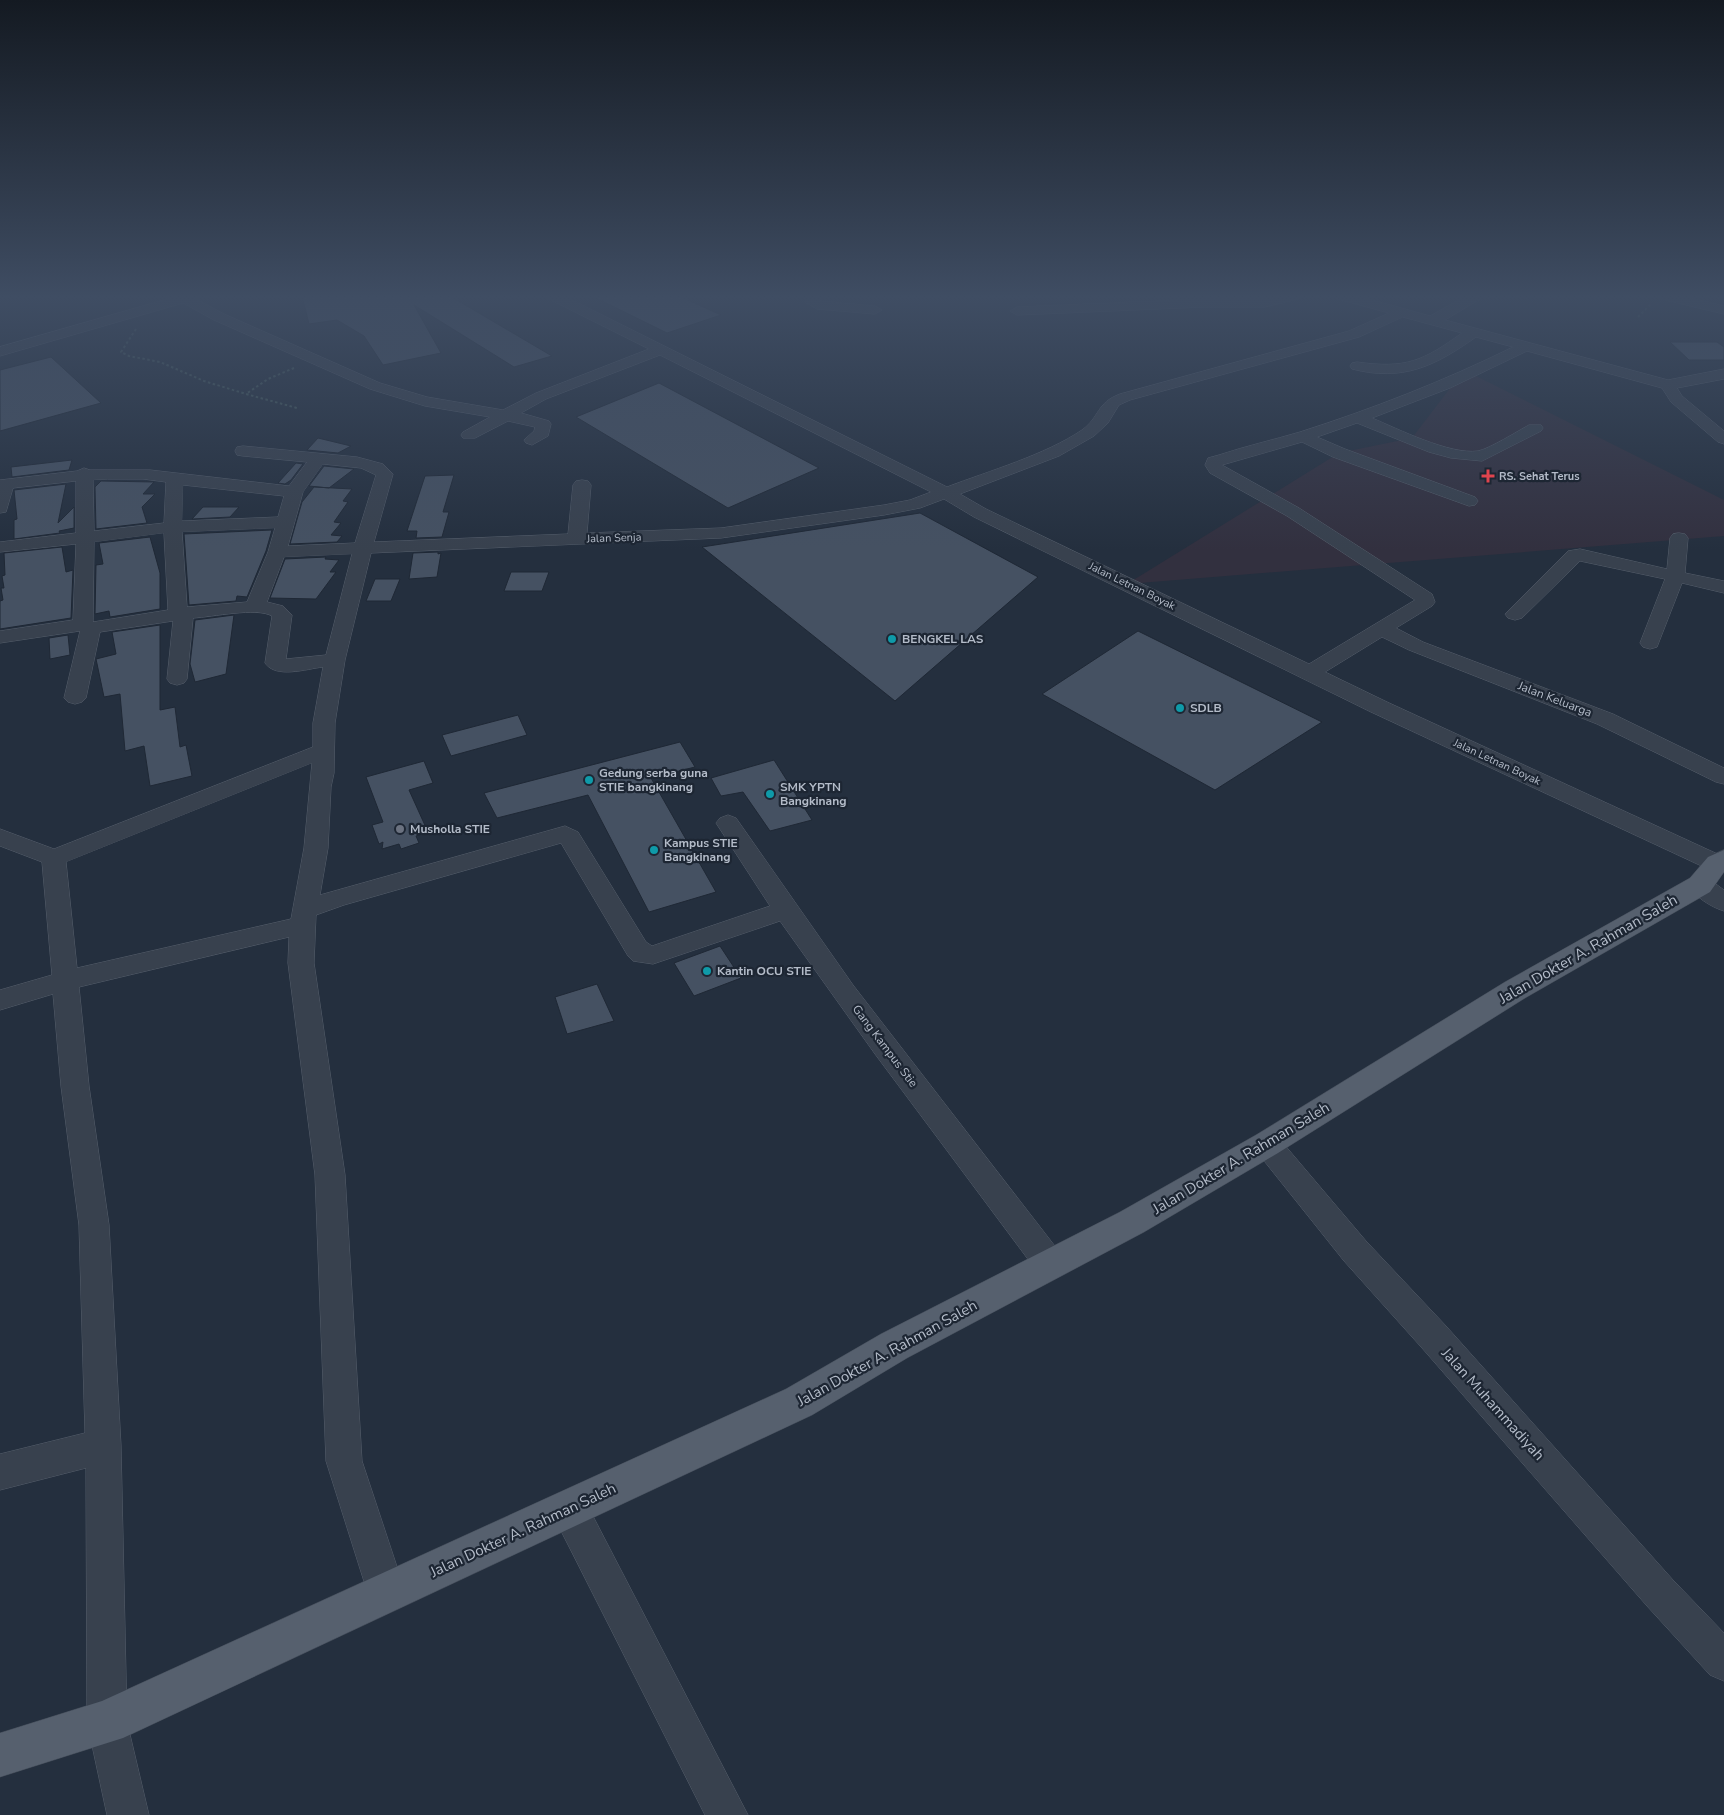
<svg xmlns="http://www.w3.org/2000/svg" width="1724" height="1815" font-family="'Nunito Sans',sans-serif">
  <rect width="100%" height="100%" fill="#242f3e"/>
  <path fill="#32303f" d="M1464,370l260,130v36l-597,48 212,-131 73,-15z"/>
  <path fill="#455162" stroke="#1f2835" d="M302,296h148l102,60 -38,11 -100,-62 27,48 -58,12 -19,-29 -27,-16 -28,4z
    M592,296h87l42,19 -54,18z
    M1670,342h47l7,5v13h-35z
    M51,357l50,46 -101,28v-61z
    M659,383l160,85 -91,40 -152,-91z
    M318,438l33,8 -13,7 -31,-3z
    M72,460l-3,10 -57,7 -1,-10z
    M296,463l7,1 -12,16 -6,4 -7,-1z
    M324,466l30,3 -25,19 -20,-2z
    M454,475l-11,37h6l-7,25 -26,1 1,-7h-10l18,-55z
    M101,481l53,1 -11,12h12l-13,13 5,16 -51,6 -1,-42z
    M66,484l-8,39 16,-16v21l-15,3 1,2 -46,6v-19l3,-1 -3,-29z
    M314,487l38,2 -9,12 5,1 -14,20 7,1 -10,12 11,1 -5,6 -47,2 12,-42z
    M203,507h36l-9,10 -38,2z
    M920,513l118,64 -143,124 -193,-154z
    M272,530l-6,21 -19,46 -10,-1 -1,5 -47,4 -5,-71z
    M150,537l10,36v36l-50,8 -1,-6 -14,3 1,-49 7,-1 -4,-21z
    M62,547l4,25 7,-2 -2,48 -71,11v-28l3,-1 -2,-12h3l-2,-12 3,-1 -1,-22z
    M438,552v2l3,-1 -4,24 -28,2 4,-26z
    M326,557l-1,2 14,1 -9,12h6l-20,27 -46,-1 15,-39z
    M511,572h38l-7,19h-38z
    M375,579h25l-9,22h-25z
    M234,615l-8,59 -31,8 -5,-18 5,-44z
    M160,625v85l15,-3 5,40 6,-2 6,31 -42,10 -6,-40 -19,5 -5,-57 -16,3 -8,-38 20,-5 -4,-22z
    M1138,631l184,91 -107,68 -173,-96z
    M68,635l2,20 -20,4 -1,-21z
    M518,715l9,20 -76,21 -9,-21z
    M680,742l15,25 -44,11 65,114 -67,20 -61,-117 -91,23 -13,-25z
    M774,760l38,60 -42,11 -27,-39 -22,4 -10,-18z
    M424,761l9,22 -24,7 19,42 -12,4 3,7 -18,6 -2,-5 -17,5 1,-7 -4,2 -7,-19 11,-3 -17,-45z
    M720,946l21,32 -47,18 -20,-33z
    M597,984l17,37 -47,13 -12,-37z"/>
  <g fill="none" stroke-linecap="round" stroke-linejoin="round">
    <g stroke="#565f6c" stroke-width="1">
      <path id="minor" d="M178,296h20l-2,3 28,15 156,69 47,14 76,13 33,-17 113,-44 -100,-50 -2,-3h17l383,191c42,-16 98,-32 135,-57 18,-13 14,-27 38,-36l229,-63 40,-18 -51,-14 -2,-3h22l72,20 36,-20h16l-2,3 -35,21 223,60 56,-11v10l-47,9 5,8 42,35v13l-6,-2 -47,-40 -9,-14 -135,-37 -77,37 -78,30c26,11 78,37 106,33 11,-2 40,-20 51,-26h12l2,3 -2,3 -59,30 -31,-3 -22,-6 -72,-29 -40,14 28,12 130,48 3,4 -3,4 -6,1 -136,-49 -31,-15 -80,23 77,43 133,86 3,8 -3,4 -36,22 27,14 190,72 111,54v16l-8,-2 -119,-58 -188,-74 -27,-13 -57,35 62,30 337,155v12l-7,2 -9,-2 -337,-157 -397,-195 -30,-18 -24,9 -36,7 -163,23 -350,15 -26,107 -10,63 -1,50 -3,14 -3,61 -8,47 245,-69 13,6 68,110 6,4 118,-40 -54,-83 4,-5 8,-3 8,3 117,167 208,269 5,10 -5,10 -11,4 -11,-4 -164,-220 -95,-133 -127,43 -20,-3 -5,-5 -67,-113 -217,62 -28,10 -2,48 31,212 17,286 44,133 -6,13 -13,6 -13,-6 -6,-13 -42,-133 -11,-286 -27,-212 1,-26 -210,50 10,99 20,139 12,221 6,276 22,93h-42l-20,-93 -1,-254 -86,22v-36l85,-21 -6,-208 -18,-139 -8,-92 -53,16v-20l52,-15 -10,-113 -42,-16v-17l54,20 259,-102v-24l10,-56c-17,2 -47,12 -58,-4l7,-47c-15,-9 -60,1 -79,2l-6,61 -3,4 -7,2 -7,-2 -3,-4 6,-58 -73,11 -14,66 -4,4 -7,2 -7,-2 -4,-4 16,-67 -80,12v-12l73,-11 3,-76 -76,8v-10l76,-9v-52l-63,7 -7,24 -6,1v-33l77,-9 7,-3 6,2h60l139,16 18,-24 -64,-6 -6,-1 -2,-4 2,-4 6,-1 114,11 26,7 10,10 -19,68 194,-8 5,-49 3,-4 6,-1 6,1 3,4 -4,48 134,-5 163,-23 26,-5 21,-8 -271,-137 -114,44 -25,14 28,8 2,3 -3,12 -16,9 -6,-2 -2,-3 10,-9 1,-4 -27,-6 -33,17h-12l-2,-3 2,-3 27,-15 -65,-11 -55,-17 -156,-69 -31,-17 -183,53v-9zM1403,317l59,16c-39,28 -56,36 -105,29l-5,1 -2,3 2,3c51,13 83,-3 124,-32l37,10c-69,34 -141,62 -213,85 -27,8 -54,14 -81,23l-11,3 -3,7 5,8 77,43 128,84 -106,64 -323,-155 -26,-15 99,-38 35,-20 14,-13 11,-18 11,-5 229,-63zM323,464l38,4 15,7 -21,68 -67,3 15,-54zM108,479h35l23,3 -2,41 -70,8 -1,-51zM183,485l101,11 -6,21 -96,4zM275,528l-7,24 -21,50 -60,5 -5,-75zM164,533l4,77 -75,12 1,-80zM352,554l-26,101 -40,4 6,-44 -9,-9 -16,-4 17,-45zM312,763l-8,85 -13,71 -214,49 -11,-106z
        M810,296h14l-4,5 55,5 7,4 -7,4 -58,-5 -12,-7z
        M1277,296h23l-2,3 -33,8h-61l-187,8 -7,-4 7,-4 187,-8h61z
        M1659,296h23l42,10v8l-63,-15z
        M1679,533l6,1 3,4 -3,35 39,8v12l-42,-10 -25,64 -7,2 -7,-2 -3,-4 25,-64 -85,-18 -58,57 -7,2 -7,-2 -3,-4 63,-63 12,-2 87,20 3,-31 3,-4z
        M1700,877l9,2 15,11v21c-13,-4 -29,-14 -36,-26l3,-6z
        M1267,1132l10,4 89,105 80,85 227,254 51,53v48l-14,-6 -63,-69 -225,-258 -78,-87 -87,-109 -5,-8 5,-8z
        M569,1490l13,5 166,320h-43l-149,-294 -5,-13 5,-13z"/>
    </g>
    <g stroke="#414a57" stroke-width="1">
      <path id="major" d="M1724,850v22l-14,20 -185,106 -247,155 -134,79 -237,126 -95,57 -689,323 -123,39v-44l102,-32 684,-312 95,-55 239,-122 136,-77 249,-153 185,-104 18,-21z"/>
    </g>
    <path stroke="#44595c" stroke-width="2" stroke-dasharray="2.5 2.5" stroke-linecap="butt" d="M1638,317l12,-12
      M136,329l-15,23 8,4 31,6 44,19 42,13
      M294,368l-26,11 -22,15 51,14"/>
    <use href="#minor" fill="#38414e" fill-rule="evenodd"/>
    <use href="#major" fill="#56606e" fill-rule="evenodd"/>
  </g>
  <linearGradient id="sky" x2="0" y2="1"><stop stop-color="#141a22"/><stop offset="0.54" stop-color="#3f4d63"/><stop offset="1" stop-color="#3f4d63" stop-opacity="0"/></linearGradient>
  <rect width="1724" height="550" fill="url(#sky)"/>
  <path fill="#e0444e" stroke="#1d2633" stroke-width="2" d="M1485.5 468.5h5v5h5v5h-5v5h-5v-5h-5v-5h5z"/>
  <g fill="#0f9aa8" stroke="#1d2633" stroke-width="2">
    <circle cx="892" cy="639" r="5"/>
    <circle cx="1180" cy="708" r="5"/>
    <circle cx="589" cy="780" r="5"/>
    <circle cx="770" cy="794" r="5"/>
    <circle cx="654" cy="850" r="5"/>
    <circle cx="707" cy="971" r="5"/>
  </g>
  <circle fill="#6b7280" stroke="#1d2633" stroke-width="2" cx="400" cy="829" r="5"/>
  <g text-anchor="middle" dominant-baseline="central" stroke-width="4.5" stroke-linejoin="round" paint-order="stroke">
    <g font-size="11" font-weight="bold" fill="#b4bcc9" stroke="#1d2633" text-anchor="start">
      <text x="1499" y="476">RS. Sehat Terus</text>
    </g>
    <g font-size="11" fill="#b4bcc9" stroke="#1d2633">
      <text transform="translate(614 538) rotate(-2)">Jalan Senja</text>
      <text transform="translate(1132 586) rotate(26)">Jalan Letnan Boyak</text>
      <text transform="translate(1497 762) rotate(25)">Jalan Letnan Boyak</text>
    </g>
    <g font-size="12" font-weight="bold" fill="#b4bcc9" stroke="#1d2633" text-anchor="start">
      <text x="902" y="639">BENGKEL LAS</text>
      <text x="1190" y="708">SDLB</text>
      <text x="599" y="773">Gedung serba guna<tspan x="599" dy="14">STIE bangkinang</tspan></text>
      <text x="780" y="787">SMK YPTN<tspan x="780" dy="14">Bangkinang</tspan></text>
      <text x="410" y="829">Musholla STIE</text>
      <text x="664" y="843">Kampus STIE<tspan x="664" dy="14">Bangkinang</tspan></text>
      <text x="717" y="971">Kantin OCU STIE</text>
    </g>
    <g font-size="12" fill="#b4bcc9" stroke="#1d2633">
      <text transform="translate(1555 699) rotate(21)">Jalan Keluarga</text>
      <text transform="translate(885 1046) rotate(53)">Gang Kampus Stie</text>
    </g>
    <g font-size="15" fill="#b4bcc9" stroke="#1d2633">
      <text transform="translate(1588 949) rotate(-30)">Jalan Dokter A. Rahman Saleh</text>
      <text transform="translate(1241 1158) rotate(-31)">Jalan Dokter A. Rahman Saleh</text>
      <text transform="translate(887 1353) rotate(-29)">Jalan Dokter A. Rahman Saleh</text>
      <text transform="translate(1493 1404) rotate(48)">Jalan Muhammadiyah</text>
      <text transform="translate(523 1530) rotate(-25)">Jalan Dokter A. Rahman Saleh</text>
    </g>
  </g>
</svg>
